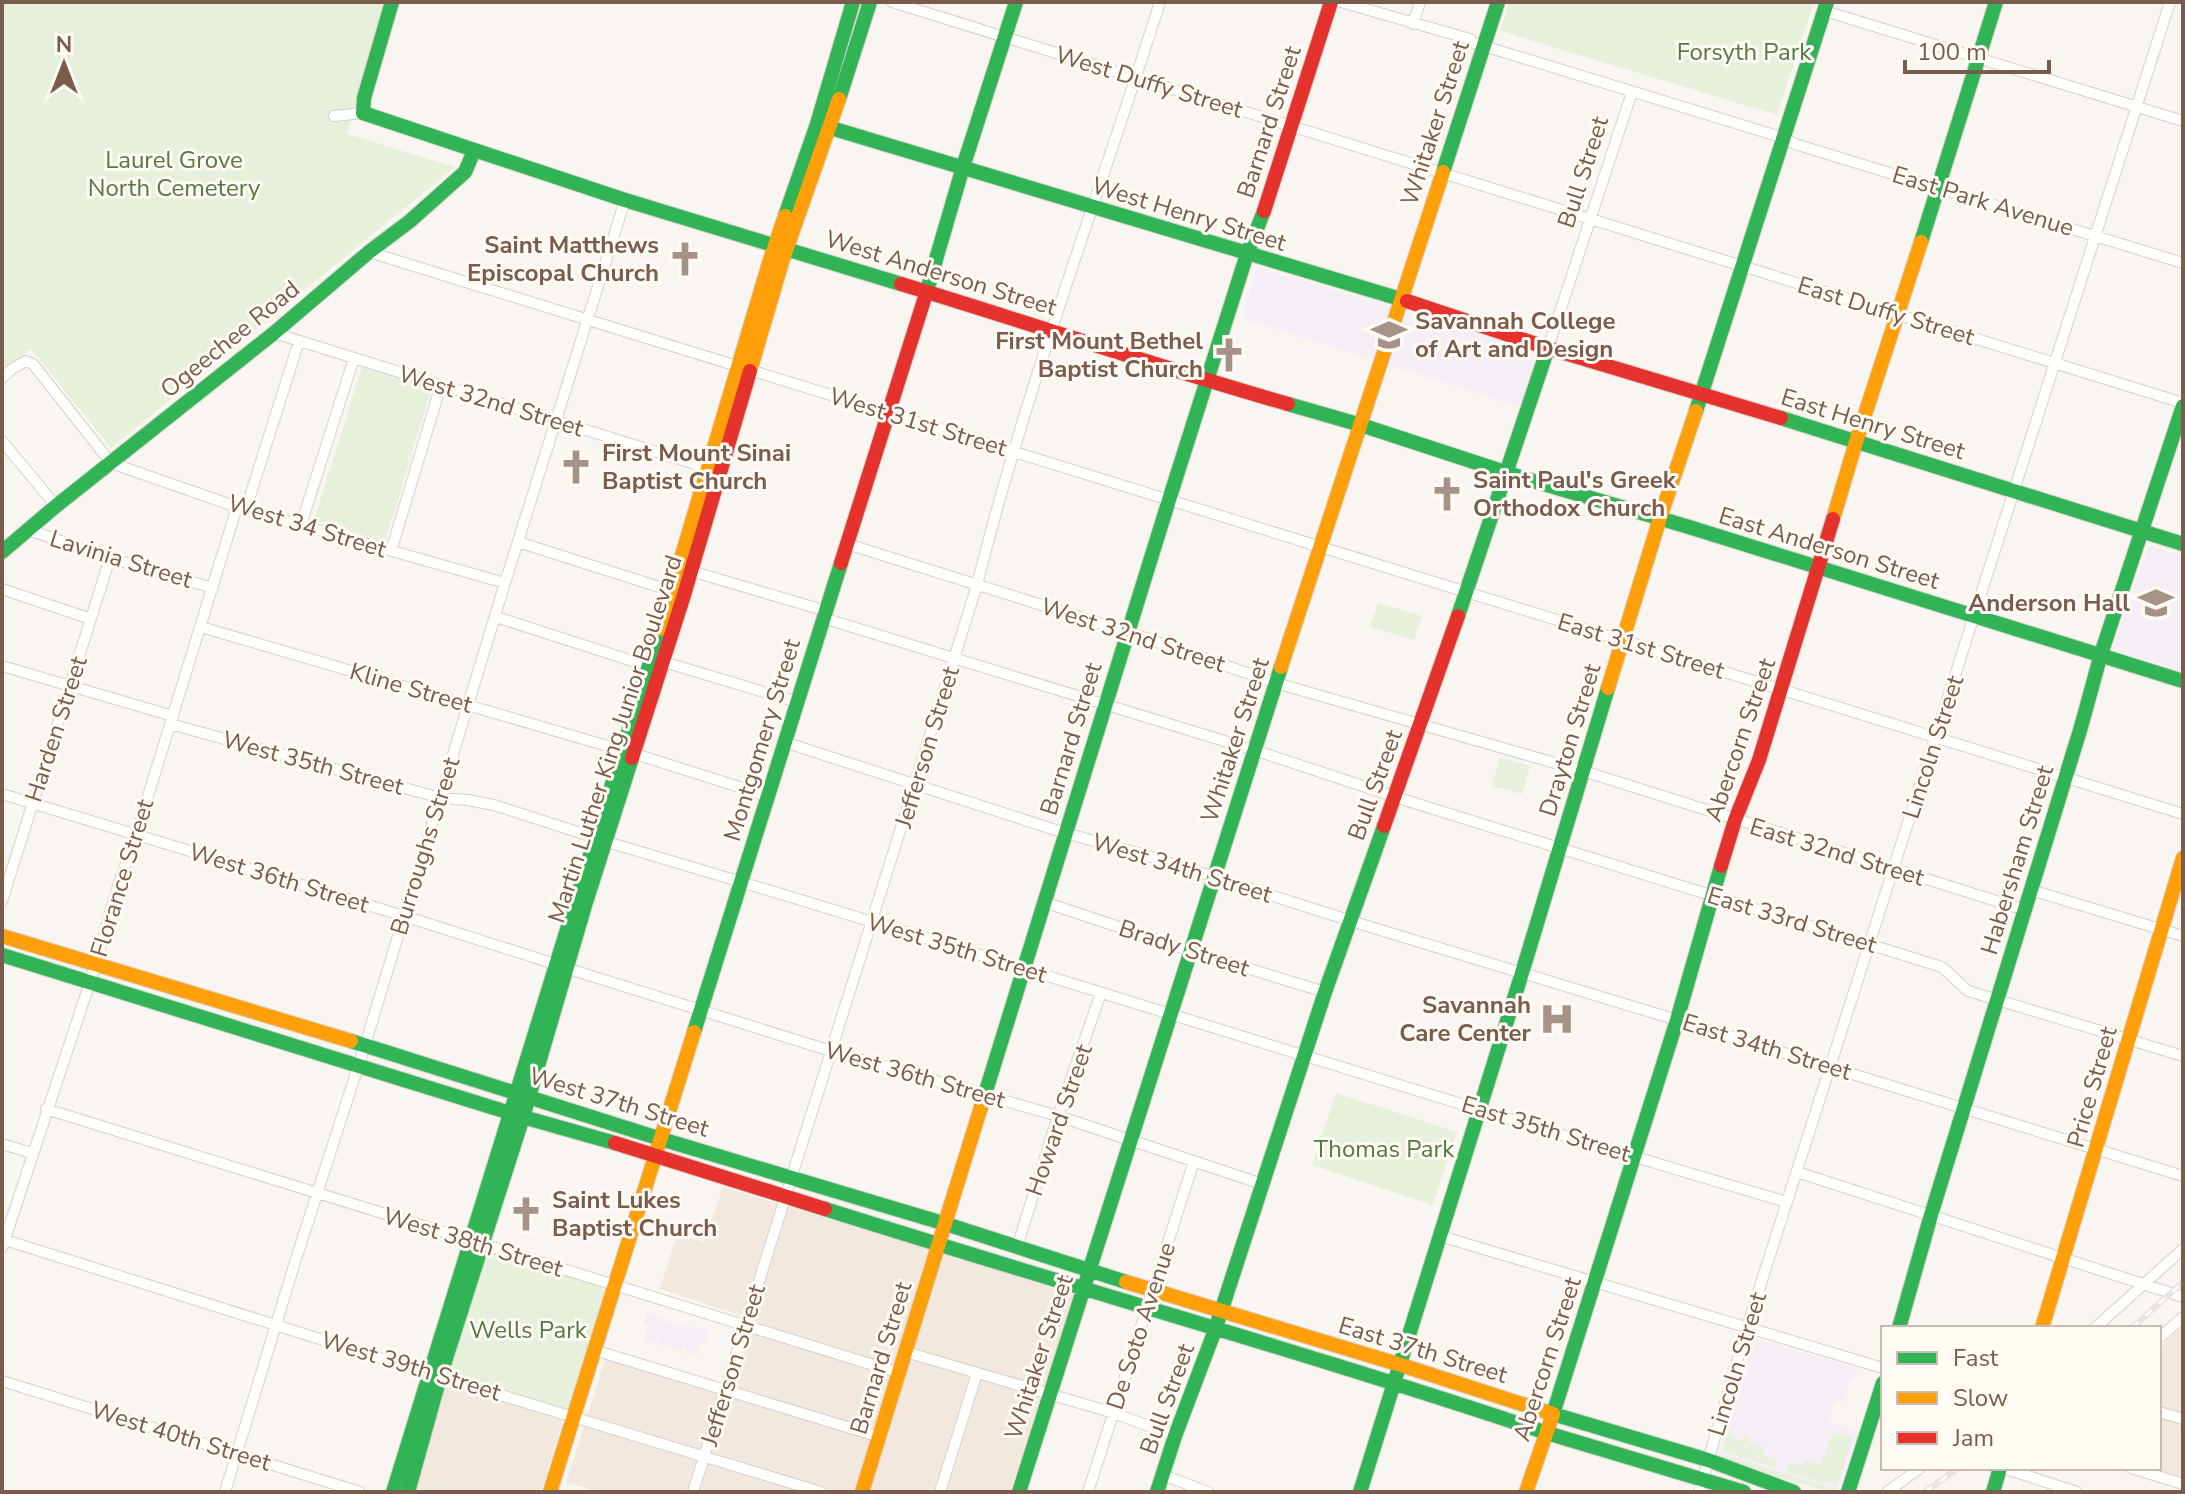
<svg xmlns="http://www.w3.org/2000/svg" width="2185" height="1494" font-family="'Nunito Sans',sans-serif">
  <rect width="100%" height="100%" fill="#f9f5f0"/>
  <path fill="#f2e8de" d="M723,1187l351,106 -64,199h-408l-36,-9 40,-126 125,40 23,-77 -94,-31 17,-55 27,8z
    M2183,1325v159l-48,-16h24v-120z
    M436,1383l127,36 -22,73h-137z"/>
  <path fill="#f6eef6" d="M1257,267l282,84 -18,56 -279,-89z
    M2149,546l34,10v115l-71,-22z
    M647,1312l16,5v3l30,9 1,-3 16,5 -4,12 -5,-1 -4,14 -12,-3 1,-6 -2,-1 -2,5 -23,-7 2,-5 -3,-1 -2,6 -12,-4 5,-15 -5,-3z
    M1754,1339l103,28 -3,13 -3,-1 -8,23 -7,-1 -8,20 31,11 -22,60 -121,-32z"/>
  <path fill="#e7f0db" d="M2,2h383l-38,132 108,33 -344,281 -80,-99 -29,22z
    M1509,2h305l-37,113 -277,-84z
    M362,367l70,20 -47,155 -71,-22z
    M1378,603l44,13 -8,24 -44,-13z
    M1500,757l30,9 -8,28 -30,-8z
    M1336,1093l121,39 -24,73 -121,-40z
    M477,1246l134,41 -39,124 -134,-41z
    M1728,1431l31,28 16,3 -14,-4 -17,-14 -2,-2 2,-7 6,2 -1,5 15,5 -2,7 16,6 -3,8 -53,-17z
    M1835,1434l18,2 -16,50 -51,-15 3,-9 14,4 3,-6 15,5 9,-26z
    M1721,1454l116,36 -8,2 -109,-32z"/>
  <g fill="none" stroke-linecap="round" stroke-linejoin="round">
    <g stroke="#d7d1cb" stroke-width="12">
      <path id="street" d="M892,2l1291,401
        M1341,2l129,37 4,4 310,95 11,6 388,119
        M1825,11l358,110
        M1413,24l7,-22
        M334,116l29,-3
        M369,252l1814,562
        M274,333l434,135
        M1548,348l84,-256
        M2,378l10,-9 14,-8 7,3 78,99 126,44 268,76
        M2,441l54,65
        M246,509l53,-168
        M301,525l53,-167
        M29,530l81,28 103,30
        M518,542l154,49
        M847,544l281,88 148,51 307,88 442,139
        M391,551l50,-166
        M691,571l135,40
        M2,589l89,30
        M496,617l152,49
        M823,618l431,132 154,51 534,166 26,24 215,65
        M201,627l420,123
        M664,662l133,40
        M2,666l171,50
        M170,724l271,74 27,2 26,5 102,33
        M784,742l281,91 77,21 222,71 313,95 506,156
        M635,754l133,42
        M2,794l402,122 151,48
        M607,842c395,116 785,245 1180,360
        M2031,890l152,46
        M2,901l108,-343
        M1044,902l147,49 134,41
        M566,968l265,83 227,65 204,68
        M46,1109l853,264
        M2,1144l30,9
        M1797,1172l386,125
        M1440,1236l443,132
        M2,1239l426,134 393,119
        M1017,1247l41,-131 43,-123
        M2,1248l88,-266 28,-96 18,-51 101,-328
        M2095,1328l88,-79
        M2159,1338l24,-21
        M594,1350l286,87
        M906,1352l208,61 61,23
        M2,1381l358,111
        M2159,1412l24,7
        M2003,1468l74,24
        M2131,1468l52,16
        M1163,1475l45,17
        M225,1492l71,-233 69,-214 140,-462 120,-383
        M693,1492l284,-907c49,-198 122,-389 183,-583
        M940,1492l37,-119
        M1088,1492l106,-331
        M1699,1492l48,-165 423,-1325
        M1887,1492l33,-24"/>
    </g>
    <g stroke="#d9d2cb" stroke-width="16">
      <path id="fast" d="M392,2l-28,96 -1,15 262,87 276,84
        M839,99l31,-97
        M821,125l586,176
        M1443,172l55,-170
        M785,216l32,-92 36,-122
        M1921,242l75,-240
        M925,297l38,-130 53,-165
        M1288,404l73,21 159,52 169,50 494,154
        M1696,411l131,-409
        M1781,418l402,126
        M2,552l54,-46 218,-173 95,-81 41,-31 55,-49 9,-21
        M1458,616l90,-268
        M1721,866l-44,154 -124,394 155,46 86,32
        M2,955l521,162 92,26
        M694,1032l147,-469
        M351,1041l310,98 285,85 180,58
        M981,1107l188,-607 78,-246 17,-43
        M825,1209c240,76 483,144 722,224
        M1899,1328l32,-113 150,-488 20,-73 82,-248
        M1547,1433l197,59
        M393,1492l267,-863
        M408,1492l32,-115 83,-260 63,-215 46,-144
        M1019,1492l262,-825
        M1157,1492l18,-56 40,-106 110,-338 59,-166
        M1360,1492l162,-519 86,-285
        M1848,1492l35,-109
        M1993,1492l7,-24"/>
    </g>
    <g stroke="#d9d2cb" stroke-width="16">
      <path id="slow" d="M750,371l32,-109 57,-163
        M1833,519l23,-77 65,-200
        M660,629l110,-369 15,-44
        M1281,667l162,-495
        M1608,688l52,-170 36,-107
        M2,936l349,105
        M1126,1282l275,83 152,49 -27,78
        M2042,1328l141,-470
        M550,1492l144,-460
        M862,1492l119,-385"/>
    </g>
    <g stroke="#d9d2cb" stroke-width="16">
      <path id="jam" d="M1264,211l67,-209
        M901,284c129,39 257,83 387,120
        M1407,301l141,47 233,70
        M841,563l84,-266
        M632,758l52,-163 66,-224
        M1384,826l74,-210
        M1721,866l14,-46 24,-60 74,-241
        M615,1143l210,66"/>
    </g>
    <use href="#street" stroke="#fefefd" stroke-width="10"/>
    <use href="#fast" stroke="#30b455" stroke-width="14"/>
    <use href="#slow" stroke="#ff9f0a" stroke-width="14"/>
    <use href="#jam" stroke="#e5322d" stroke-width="14"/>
    <g stroke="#e6e3e7" stroke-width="6">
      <path id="rail" d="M2132,1328l51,-46
        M1925,1492l33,-24"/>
    </g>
    <use href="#rail" stroke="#fffaf3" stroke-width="3" stroke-dasharray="9" stroke-linecap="butt"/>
  </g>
  <defs>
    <g id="church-bare" transform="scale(2.76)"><path d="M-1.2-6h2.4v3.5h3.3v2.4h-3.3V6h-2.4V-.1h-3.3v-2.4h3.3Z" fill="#a69286" stroke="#fffaf3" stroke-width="2.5" paint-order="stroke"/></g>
    <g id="university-bare" transform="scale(2.76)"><path d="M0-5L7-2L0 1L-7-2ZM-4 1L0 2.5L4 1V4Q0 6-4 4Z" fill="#a69286" stroke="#fffaf3" stroke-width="2.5" paint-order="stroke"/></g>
    <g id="hospital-bare" transform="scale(2.76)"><path d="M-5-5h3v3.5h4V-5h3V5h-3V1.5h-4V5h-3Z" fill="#a69286" stroke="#fffaf3" stroke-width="2.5" paint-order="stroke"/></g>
  </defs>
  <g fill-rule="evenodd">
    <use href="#church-bare" x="685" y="259"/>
    <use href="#university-bare" x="1389" y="335"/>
    <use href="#church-bare" x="1229" y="355"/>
    <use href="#church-bare" x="576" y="467"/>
    <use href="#church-bare" x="1447" y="494"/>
    <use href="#university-bare" x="2156" y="603"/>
    <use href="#hospital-bare" x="1557" y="1019"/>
    <use href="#church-bare" x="526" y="1214"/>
  </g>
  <g text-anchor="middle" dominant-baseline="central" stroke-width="6" stroke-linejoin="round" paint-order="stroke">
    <g font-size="24" fill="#537a41" stroke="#fffaf3">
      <text x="1744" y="52">Forsyth Park</text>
      <text x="174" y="160">Laurel Grove<tspan x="174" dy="28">North Cemetery</tspan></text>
      <text x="1384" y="1149">Thomas Park</text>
      <text x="528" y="1330">Wells Park</text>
    </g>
    <g font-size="24" fill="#7a5c4d" stroke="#fffaf3">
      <text transform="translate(1149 82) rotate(17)">West Duffy Street</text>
      <text transform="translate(1269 122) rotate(-72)">Barnard Street</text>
      <text transform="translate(1435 123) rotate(-72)">Whitaker Street</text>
      <text transform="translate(1583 172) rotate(-72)">Bull Street</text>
      <text transform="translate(1983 201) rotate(17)">East Park Avenue</text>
      <text transform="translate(1189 214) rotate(17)">West Henry Street</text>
      <text transform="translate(941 273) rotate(17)">West Anderson Street</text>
      <text transform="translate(1886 311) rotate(17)">East Duffy Street</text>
      <text transform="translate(230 339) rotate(-39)">Ogeechee Road</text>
      <text transform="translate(491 401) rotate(17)">West 32nd Street</text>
      <text transform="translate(918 422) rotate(17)">West 31st Street</text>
      <text transform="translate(1873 424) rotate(17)">East Henry Street</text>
      <text transform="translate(307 526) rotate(17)">West 34 Street</text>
      <text transform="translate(1829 548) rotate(17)">East Anderson Street</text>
      <text transform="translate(121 559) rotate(17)">Lavinia Street</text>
      <text transform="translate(1133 635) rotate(18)">West 32nd Street</text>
      <text transform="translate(1641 646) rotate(17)">East 31st Street</text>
      <text transform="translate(411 688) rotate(16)">Kline Street</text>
      <text transform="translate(56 729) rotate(-72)">Harden Street</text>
      <text transform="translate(615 739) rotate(-72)">Martin Luther King Junior Boulevard</text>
      <text transform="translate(1071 739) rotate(-73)">Barnard Street</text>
      <text transform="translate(762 740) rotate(-73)">Montgomery Street</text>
      <text transform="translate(1235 740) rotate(-72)">Whitaker Street</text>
      <text transform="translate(1570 740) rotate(-73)">Drayton Street</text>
      <text transform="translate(1740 740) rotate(-71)">Abercorn Street</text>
      <text transform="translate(927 747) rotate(-73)">Jefferson Street</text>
      <text transform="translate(1933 747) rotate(-72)">Lincoln Street</text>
      <text transform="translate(313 763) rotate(15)">West 35th Street</text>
      <text transform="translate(1375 785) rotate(-70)">Bull Street</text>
      <text transform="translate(425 846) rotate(-73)">Burroughs Street</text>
      <text transform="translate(1837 852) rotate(17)">East 32nd Street</text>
      <text transform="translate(2017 860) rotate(-73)">Habersham Street</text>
      <text transform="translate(1182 868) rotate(17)">West 34th Street</text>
      <text transform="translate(122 878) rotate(-73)">Florance Street</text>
      <text transform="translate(279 878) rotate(17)">West 36th Street</text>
      <text transform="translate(1792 920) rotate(17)">East 33rd Street</text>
      <text transform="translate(957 948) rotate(17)">West 35th Street</text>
      <text transform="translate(1184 948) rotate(18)">Brady Street</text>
      <text transform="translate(1767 1047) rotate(17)">East 34th Street</text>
      <text transform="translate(915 1075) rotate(16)">West 36th Street</text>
      <text transform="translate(2092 1087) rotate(-74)">Price Street</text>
      <text transform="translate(619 1102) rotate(17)">West 37th Street</text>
      <text transform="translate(1059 1120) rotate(-71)">Howard Street</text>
      <text transform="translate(1546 1129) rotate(17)">East 35th Street</text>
      <text transform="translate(473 1242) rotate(17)">West 38th Street</text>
      <text transform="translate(1141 1326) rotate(-72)">De Soto Avenue</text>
      <text transform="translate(1423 1350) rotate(17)">East 37th Street</text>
      <text transform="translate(1039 1357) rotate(-72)">Whitaker Street</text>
      <text transform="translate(881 1358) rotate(-73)">Barnard Street</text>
      <text transform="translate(1547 1359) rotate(-72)">Abercorn Street</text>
      <text transform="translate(1737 1364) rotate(-73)">Lincoln Street</text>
      <text transform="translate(733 1365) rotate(-73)">Jefferson Street</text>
      <text transform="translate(411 1366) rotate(17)">West 39th Street</text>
      <text transform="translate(1167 1399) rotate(-70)">Bull Street</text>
      <text transform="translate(181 1436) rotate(17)">West 40th Street</text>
    </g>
    <g font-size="24" font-weight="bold" fill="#7a5c4d" stroke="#fffaf3" text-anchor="end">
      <text x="659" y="245">Saint Matthews<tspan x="659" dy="28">Episcopal Church</tspan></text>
      <text x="1415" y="321" text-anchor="start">Savannah College<tspan x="1415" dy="28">of Art and Design</tspan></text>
      <text x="1203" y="341">First Mount Bethel<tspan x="1203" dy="28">Baptist Church</tspan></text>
      <text x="602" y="453" text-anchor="start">First Mount Sinai<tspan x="602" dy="28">Baptist Church</tspan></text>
      <text x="1473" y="480" text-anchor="start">Saint Paul's Greek<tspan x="1473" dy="28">Orthodox Church</tspan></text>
      <text x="2130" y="603">Anderson Hall</text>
      <text x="1531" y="1005">Savannah<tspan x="1531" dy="28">Care Center</tspan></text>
      <text x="552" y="1200" text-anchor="start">Saint Lukes<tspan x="552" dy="28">Baptist Church</tspan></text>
    </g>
  </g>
  <rect width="2185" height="1494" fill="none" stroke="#7a5c4d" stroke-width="8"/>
  <rect x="1881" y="1326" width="280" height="144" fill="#fffaf3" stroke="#cabbb1" stroke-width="2"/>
  <rect x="1897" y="1352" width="40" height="12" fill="#30b455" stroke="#cabbb1" stroke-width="2"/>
  <text x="1953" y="1366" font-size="24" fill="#7a5c4d">Fast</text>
  <rect x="1897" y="1392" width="40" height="12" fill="#ff9f0a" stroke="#cabbb1" stroke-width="2"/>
  <text x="1953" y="1406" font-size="24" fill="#7a5c4d">Slow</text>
  <rect x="1897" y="1432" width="40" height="12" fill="#e5322d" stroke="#cabbb1" stroke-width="2"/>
  <text x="1953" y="1446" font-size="24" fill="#7a5c4d">Jam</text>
  <g transform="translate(64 64)" stroke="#fffaf3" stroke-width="6" paint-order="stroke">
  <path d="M0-6L14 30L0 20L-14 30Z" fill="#7a5c4d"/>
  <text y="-12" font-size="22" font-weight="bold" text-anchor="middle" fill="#7a5c4d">N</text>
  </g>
  <path d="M1905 60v12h144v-12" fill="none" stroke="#7a5c4d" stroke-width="4"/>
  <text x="1917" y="60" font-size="24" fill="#7a5c4d" stroke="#fffaf3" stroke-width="6" paint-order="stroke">100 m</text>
</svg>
